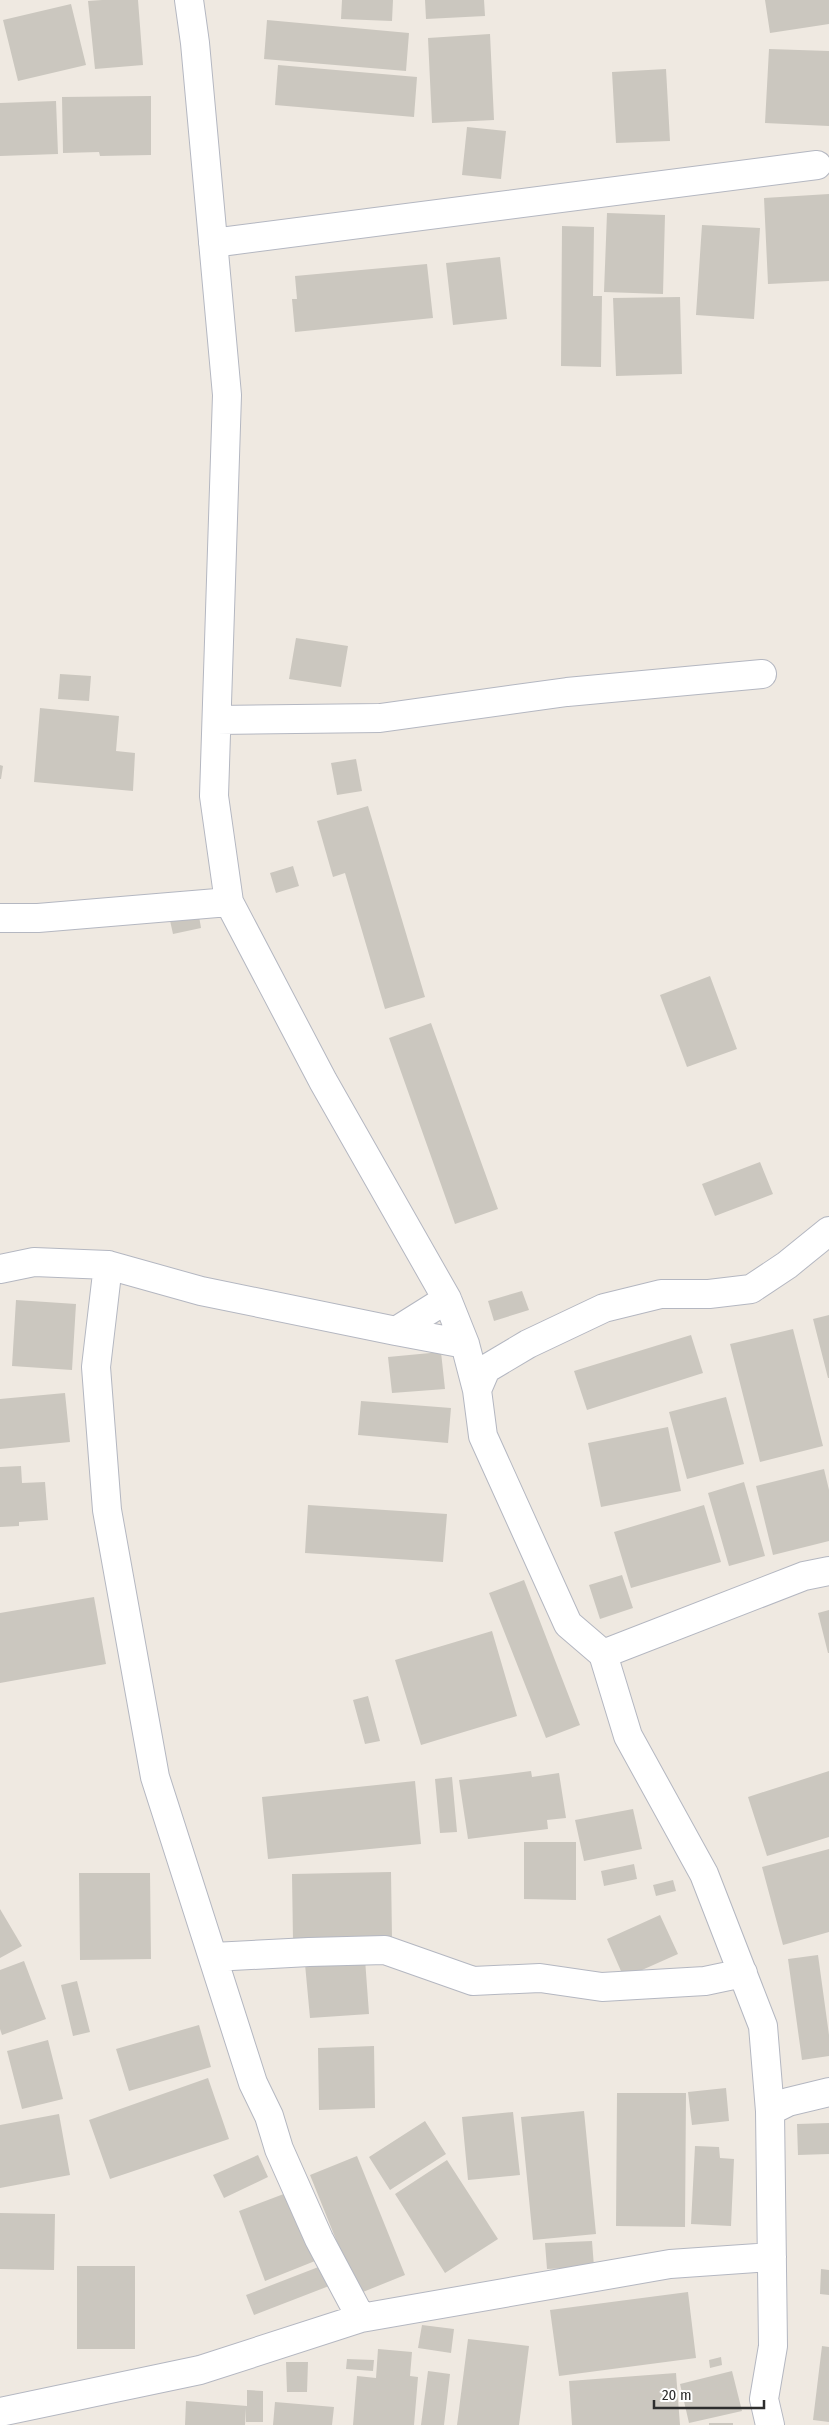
<svg xmlns="http://www.w3.org/2000/svg" width="829" height="2425" font-family="'Fira Sans Condensed',sans-serif">
  <rect width="100%" height="100%" fill="#efe9e1"/>
  <path fill="#cbc7bf" d="M102,0h36l5,65 -48,4 -7,-68z
    M342,0h51l-1,21 -51,-2z
    M425,0h59l1,16 -59,3z
    M765,0h64v24l-59,9z
    M71,4l15,61 -68,16 -15,-61z
    M267,20l142,13 -3,38 -142,-12z
    M490,34l4,86 -62,3 -4,-85z
    M769,49l60,2v75l-64,-3z
    M278,65l139,12 -3,40 -139,-12z
    M666,69l4,72 -54,2 -4,-71z
    M151,96v59l-51,1 -1,-4 -36,1 -1,-56z
    M56,101l2,53 -58,2v-53z
    M467,127l39,4 -5,48 -39,-4z
    M829,194v87l-61,3 -4,-86z
    M607,213l58,2 -2,79 -59,-2z
    M702,225l58,3 -6,91 -58,-4z
    M562,226l32,1 -1,69h9l-1,71 -40,-1z
    M500,257l7,62 -54,6 -7,-62z
    M427,264l6,54 -138,14 -3,-33h5l-2,-23z
    M680,297l2,77 -66,2 -3,-78z
    M296,638l52,8 -7,41 -52,-8z
    M60,674l31,2 -2,25 -31,-2z
    M40,708l79,8 -3,35 19,2 -2,38 -99,-9z
    M356,759l6,32 -25,4 -6,-32z
    M0,765l3,1 -2,13h-1z
    M368,806l57,191 -40,12 -40,-136 -12,4 -16,-56z
    M293,866l6,20 -23,7 -6,-20z
    M198,910l3,18 -28,6 -4,-18z
    M710,976l27,73 -50,18 -27,-72z
    M431,1023l67,186 -43,15 -66,-186z
    M760,1162l13,32 -58,22 -13,-32z
    M522,1291l7,19 -35,11 -6,-20z
    M16,1300l60,4 -4,66 -60,-4z
    M829,1315v63h-1l-15,-59z
    M793,1329l30,117 -63,16 -30,-118z
    M691,1335l12,38 -116,37 -13,-39z
    M441,1352l4,37 -53,4 -4,-36z
    M65,1393l5,49 -70,7v-50z
    M726,1397l18,67 -57,15 -18,-67z
    M361,1401l90,7 -3,35 -90,-8z
    M668,1427l13,64 -80,16 -13,-64z
    M21,1466l1,17 23,-1 3,38 -29,2v4l-19,1v-60z
    M824,1469l5,21v51l-56,14 -17,-69z
    M744,1482l21,74 -36,10 -21,-73z
    M308,1505l139,9 -4,48 -138,-9z
    M704,1505l17,57 -90,26 -17,-56z
    M622,1575l11,33 -33,11 -11,-34z
    M524,1580l56,145 -34,13 -57,-145z
    M94,1597l12,67 -106,19v-70z
    M829,1610v43h-1l-10,-40z
    M492,1631l25,85 -96,29 -26,-85z
    M368,1696l12,45 -15,3 -12,-44z
    M531,1771l1,6 27,-4 7,45 -19,2 1,9 -80,10 -9,-59z
    M829,1771v66l-62,19 -19,-59z
    M452,1777l5,55 -17,1 -5,-54z
    M415,1781l6,63 -153,15 -6,-62z
    M633,1809l9,40 -58,12 -9,-41z
    M524,1842h52v58l-52,-1z
    M829,1849v83l-46,13 -21,-78z
    M634,1864l3,15 -33,7 -3,-15z
    M391,1872l1,66 -99,3 -1,-67z
    M79,1873h71l1,86 -71,1z
    M673,1880l3,11 -20,5 -3,-11z
    M0,1909l22,37 -22,12z
    M660,1915l18,39 -54,24 -17,-39z
    M818,1955l11,80v21l-27,4 -14,-101z
    M365,1959l4,55 -59,4 -5,-54z
    M24,1961l22,58 -44,16 -2,-6v-59z
    M77,1981l13,51 -17,4 -12,-51z
    M199,2025l12,42 -82,24 -13,-42z
    M48,2040l15,59 -41,10 -15,-58z
    M374,2046l1,62 -56,2 -1,-62z
    M208,2078l21,61 -119,40 -21,-59z
    M726,2088l3,33 -37,4 -4,-33z
    M617,2093h69l-1,134 -69,-1z
    M584,2111l12,123 -63,6 -12,-123z
    M513,2112l7,63 -52,5 -6,-63z
    M59,2114l11,61 -70,13v-63z
    M425,2121l21,33 -56,36 -21,-33z
    M829,2123v31l-31,1 -1,-31z
    M695,2146l24,1 1,11 14,1 -3,67 -40,-2z
    M258,2155l10,22 -44,21 -11,-23z
    M357,2156l48,119 -47,19 -48,-119z
    M447,2160l51,79 -53,34 -50,-79z
    M289,2192l26,69 -50,20 -26,-70z
    M0,2213l55,1 -1,56 -54,-1z
    M592,2241l2,26 -47,2 -2,-26z
    M77,2266h58v83h-58z
    M321,2266l8,20 -75,29 -8,-20z
    M821,2269l8,1v25l-9,-1z
    M688,2292l8,66 -137,18 -9,-66z
    M422,2325l32,4 -3,24 -33,-5z
    M468,2339l61,7 -10,79h-62z
    M822,2346l7,1v75l-16,-2z
    M378,2349l34,3 -2,24 8,1 -4,48h-61l4,-49 19,2z
    M721,2357l1,8 -12,3 -1,-8z
    M347,2359l27,1 -1,11 -27,-2z
    M286,2362h22l-1,30h-20z
    M428,2371l22,3 -6,51h-23z
    M732,2371l10,40 -53,12 -9,-39z
    M676,2373l4,52h-108l-3,-44z
    M247,2390l16,1v31h-17v-14l-1,17h-60l1,-24 61,5z
    M275,2402l59,5 -2,18h-59z
    M709,2423h24v2h-24z"/>
  <g fill="none" stroke-linecap="round" stroke-linejoin="round">
    <g stroke="#b4b7c1" stroke-width="30">
      <path id="minor" d="M189,0l6,43 32,352 -13,401 15,106 94,179 124,218 18,45 12,46 6,46 85,188 35,30 25,82 76,138 59,152 7,85 3,235 -9,53 6,26
        M213,243l604,-78
        M217,720l163,-2 187,-26 195,-18
        M0,918h38l191,-16
        M108,1265l-12,102 11,143 48,267 98,306 16,33 10,33 40,90 42,79
        M0,1269l34,-7 74,3 93,26 195,40 51,-32
        M396,1331l69,13
        M477,1390l9,-21 42,-25 76,-36 57,-14h48l42,-5 36,-24 42,-34
        M603,1654l201,-78 25,-5
        M213,1957l96,-5 76,-2 88,31 67,-3 62,9 103,-6 38,-8
        M770,2111l18,-9 41,-10
        M0,2412l200,-42 161,-52 309,-54 102,-7"/>
    </g>
    <use href="#minor" stroke="#fff" stroke-width="28"/>
  </g>
  <path d="M654 2400v8h110v-8" fill="none" stroke="#2e2e2e" stroke-width="2.5"/>
  <text x="662" y="2400" font-size="15" fill="#2e2e2e" stroke="#ffffff" stroke-width="4" paint-order="stroke">20 m</text>
</svg>
